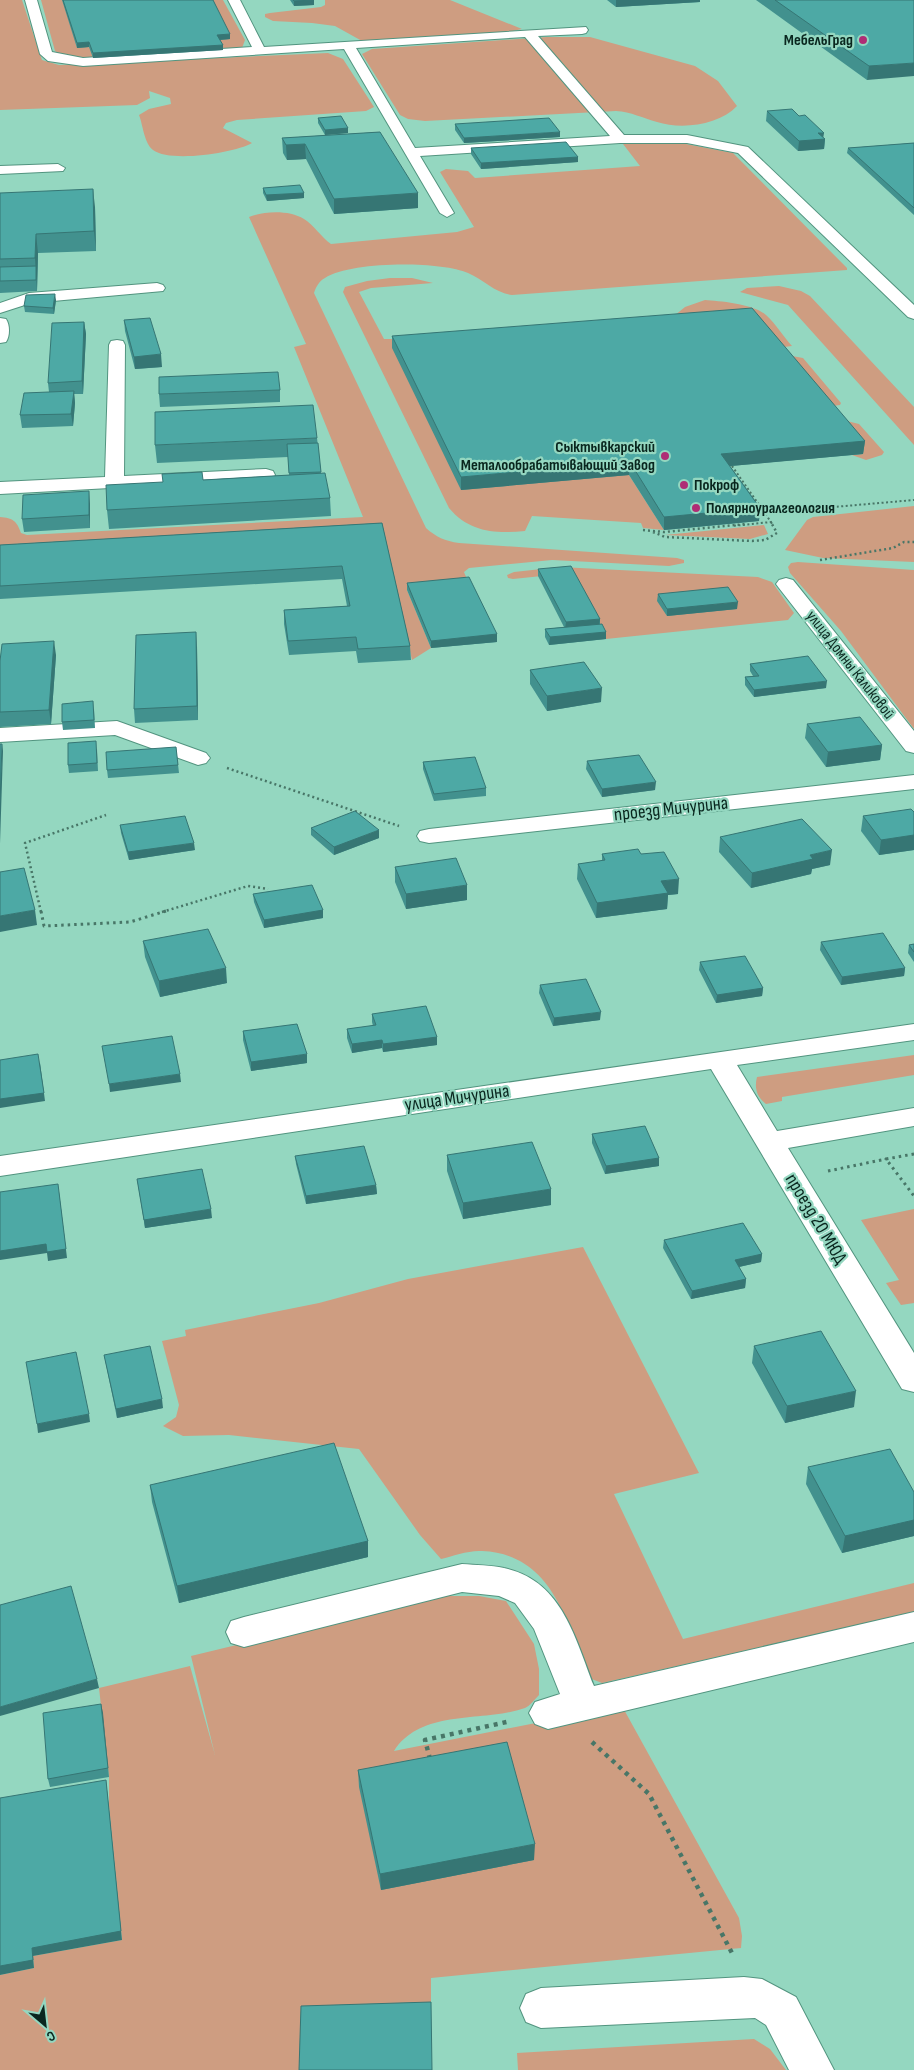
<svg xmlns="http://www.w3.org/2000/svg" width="914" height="2070" font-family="'Sofia Sans Condensed',sans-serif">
  <rect width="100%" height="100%" fill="#94d7c0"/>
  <path fill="#ce9d81" d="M0,0h22l20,60 17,5 269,-12 15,6 31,48 -8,4 -129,9 -11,3 -3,5 29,15c-17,10 -82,20 -99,7 -9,-7 -10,-25 -14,-35l10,-6 22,-5 -1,-6 -21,-7 1,7 -13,7 -137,5z
    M41,0h182l22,40 -3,8 -153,12 -26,-4 -8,-5z
    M325,0h125l72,29 -18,4 -142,8 -27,-15 -23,-3 -39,-2 -8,-4v-3l5,-1 51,-6 4,-2z
    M547,37h43l105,29 23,15 19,25c-18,19 -55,24 -80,16 -14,-4 -26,-10 -41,-11l-191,10 -17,-2 -8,-4 -38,-61 10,-5z
    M629,143l57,1 47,9 114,115v2l-335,25c-17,-2 -28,-15 -44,-22 -28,-12 -117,-12 -143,5 -6,3 -9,9 -11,15l112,235c10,9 19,13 33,15l218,15 7,2v3l-15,3 -117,-6 -83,8 -5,4 5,12 -62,6 24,58 -19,12 -29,-124 -383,22v-41c13,1 17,4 21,16l6,2 336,-18 -69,-170 12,-3 -57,-127c16,-6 40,-7 55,2 10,6 17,18 27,25l126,-12 17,-5 -34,-55 6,-3 22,2 7,7 165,-12 -17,-22z
    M390,278h22l21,5 -62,5 -12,4 25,47h21l224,136 35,55 -21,-2 -2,-5 -109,-7 -7,15c-30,3 -56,1 -76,-23l-106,-216 2,-5 22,-6z
    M779,286l22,5 9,5 104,111v38l-126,-140 -48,-13 7,-4z
    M705,300c15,1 49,4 61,15 10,9 17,21 26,31l-17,2 -106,-28 16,-13z
    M792,356l11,2 38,45 -1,2 -16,2z
    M839,419l20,5 25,28 -2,3 -16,5 -14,-5 11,-1z
    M914,506v56l-91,-4 -38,-8 22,-30 6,-3z
    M764,525l4,9 -18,5 -85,-4z
    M798,562l116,8v159l-73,-98 -51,-58 -2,-6 3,-4z
    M560,567l198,10 14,5 22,31 -6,7 -182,19 -35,-66 -58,6 -5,-1 -1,-3 7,-3z
    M914,1055v20l-132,22v4l-16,3c-9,-7 -12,-16 -9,-27z
    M914,1209v94l-13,2 -15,-22 13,-3 -38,-60z
    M583,1247l116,226 -85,21 69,145 231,-56v29l-312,71 -13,-5c-22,-55 -36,-124 -107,-127 -13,-1 -29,5 -41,8l-21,-24 -61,-86 -130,-14 -46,1 -20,-10 13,-9 3,-12 -17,-64 24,-5 -1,-6 134,-27 89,-24z
    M440,1596h39l27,5 28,43 5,25v26c-4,4 -9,11 -14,13 -42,15 -103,0 -131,43l228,-45 117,212 3,18 -1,12 -310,30v52l-129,40h-302v-95l34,-7 -1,-12 89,-16 -13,-134v-29l-10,-89 91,-22 25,89 -24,-99z
    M754,2039l16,10 16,21h-268l-1,-17z"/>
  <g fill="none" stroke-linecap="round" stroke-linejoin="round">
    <g stroke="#52947f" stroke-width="2">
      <path id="minor" d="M25,0h12l15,52 31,6 169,-11 -24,-47h12l24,47 322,-20 2,3 -2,3 -4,1 -44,2 86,99h63l61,12 166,158v14l-6,-2 -170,-164 -51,-10h-67l-200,13 34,57 -7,4 -7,-4 -96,-164 -261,17 -35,-5 -8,-7zM525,37l85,99 -195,12 -59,-100z
        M58,164l7,4 -2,3 -63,3v-8z
        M157,283l6,2 2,3 -2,3 -132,12 -31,10v-10l29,-10z
        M0,318l6,1c4,6 4,17 0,23l-6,1z
        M117,340l6,1 2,4 -1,131 142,-7 7,2 2,4 -2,4 -273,15v-12l105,-5 4,-132 2,-4z
        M786,578l7,2 121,151v22l-8,-2 -127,-163 -3,-4 3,-4z
        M117,721l89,32 4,5 -4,5 -8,2 -83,-30 -115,7v-14z
        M914,775v14l-485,54 -9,-2 -3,-5 3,-5 9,-2z
        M914,1024v16l-177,25 40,66 137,-23v18l-126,22 126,205v39l-12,-3 -191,-320 -711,107v-20z
        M462,1564c14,1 29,1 42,4 58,12 71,70 90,118l320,-74v30l-366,87 -13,-5 -6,-11 6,-11 25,-8 -26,-65 -19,-26 -16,-7 -37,-4 -218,55 -13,-4 -5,-11 5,-11 13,-4z
        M744,1977l18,2 34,18 38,73h-45l-23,-45 -11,-7 -214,10 -15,-6 -6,-14 6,-14 15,-6z"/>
    </g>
    <path stroke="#487667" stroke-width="2" stroke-dasharray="2 2.5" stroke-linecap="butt" d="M732,466l39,56 -39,4
      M765,513l149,-13
      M771,522l2,4"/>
    <path stroke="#487667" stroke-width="2.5" stroke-dasharray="2 3" stroke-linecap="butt" d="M643,530l21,2 82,-8
      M653,532l12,5 87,4 13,-1 12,-7 -5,-9
      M820,560l73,-12 11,-6h10
      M227,768l172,58
      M41,912l-16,-69 81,-28
      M162,912l86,-26 20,3"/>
    <path stroke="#487667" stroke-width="3" stroke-dasharray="2.5 4" stroke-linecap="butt" d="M41,911l3,15 86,-4 36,-11
      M914,1154l-28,5 28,37
      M828,1171l58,-12"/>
    <path stroke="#487667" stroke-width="4.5" stroke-dasharray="4 5" stroke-linecap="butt" d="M592,1742l57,52 84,161
      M430,1759l-5,-19 86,-19"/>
    <use href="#minor" fill="#fff" fill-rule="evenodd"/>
  </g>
  <path fill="#42918e" d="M62,0h151l17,39 -10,1 3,10 -130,8 -4,-11 -12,1z
    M290,0h24v5l-20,1z
    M607,0h93v2l-84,5z
    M756,0h158l-47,80z
    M767,111l56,27 2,1 -1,10 -26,2 -32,-30z
    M318,118l30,10v5l-23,2 -7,-12z
    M455,124l105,13 -96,6 -9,-13z
    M380,132l38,76 -84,6 -28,-55 -19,1 -4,-7 -1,-15z
    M914,143v72l-67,-62 1,-5z
    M471,148l107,9v5l-97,7 -10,-15z
    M263,188l41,5v5l-37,3 -4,-8z
    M0,193l95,14 1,44 -58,2 -1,38 -37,2z
    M56,300l-2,14 -29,-2 -1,-6z
    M124,320l38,47 -27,2 -10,-38z
    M84,322l2,12 -3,60h-9l1,9 -2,23 -51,2 -2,-13 29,-23 -1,-9z
    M392,336l473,105 -2,13 -133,12 30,42 -1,13 -95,9 -35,-55 -168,15 -69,-142z
    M280,390v12l-120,5 -1,-13z
    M317,438l4,35 9,25 1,18 -222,13 -2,-19 56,-28 126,-7 -1,-18 -131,6 -2,-18z
    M90,504v24l-66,4 -2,-13z
    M382,523l28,123 1,14 -53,3 -2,-12 -67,4 -5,-31v-14l63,-4 -5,-27 -342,20v-54z
    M538,569l62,50v5l6,8v7l-57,6 -4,-8v-8l19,-2 -26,-51z
    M407,583l90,51v8l-66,6 -24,-58z
    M658,594l79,15 -70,7 -10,-15z
    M197,646l1,74 -63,3 -1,-14z
    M56,655l-5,69 -51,3v-66z
    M750,664l76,24 -72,9 -9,-12v-8l8,-1 -3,-5z
    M530,670l71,32 -54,9 -17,-27z
    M94,709l1,19 -32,2 -1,-8z
    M807,724l75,21 -2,15 -54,7 -21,-29z
    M176,747l3,26 -71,5 -1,-8z
    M97,749l1,22 -29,2 -1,-8z
    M587,761l68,29 -53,7 -16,-28z
    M423,762l63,26v8l-52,5 -11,-32z
    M914,812v38l-35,5 -18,-24 2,-15z
    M120,825l75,25 -66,10 -8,-27z
    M311,828l68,10 -45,17 -23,-20z
    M720,837l110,28 -18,4 -1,5 -60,14 -32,-36z
    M602,854h39l37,40 -10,1 -1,14 -71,9 -19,-39 1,-15 24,-3z
    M395,867l72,33 -61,9 -11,-27z
    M253,894l70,16v8l-59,10 -10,-26z
    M143,941l84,42 -67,14 -15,-40z
    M821,942l84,26 -1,8 -63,9 -21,-35z
    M914,944v18l-6,-9 1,-8z
    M700,962l63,26 -1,8 -46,7 -17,-33z
    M540,985l60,35 -47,6 -14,-33z
    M372,1014l65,23v8l-54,7 -1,-4 -30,5 -5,-15v-9l26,-3 -1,-4z
    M243,1031l64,32 -56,8 -8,-31z
    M592,1134l67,24v8l-54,8 -13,-31z
    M447,1155l104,50 -88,14 -16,-48z
    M295,1156l81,29 1,9 -71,10 -10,-40z
    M137,1179l75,39 -67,10z
    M664,1240l98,14 -1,8 -22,5 7,12 -1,9 -54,11 -28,-51z
    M754,1346l100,61 -69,16 -33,-60z
    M104,1355l59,53 -46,10z
    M808,1467l106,25v44l-72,17 -36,-69z
    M150,1485l218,56v16l-189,46 -27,-101z
    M101,1704l8,73 -59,10 -2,-8z
    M358,1770l176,90 -153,30 -22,-103z"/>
  <path fill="#367674" d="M314,0v5l-20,1v-5z
    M616,0h84v2l-84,5z
    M230,34v5l-12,1 -1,-5z
    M89,42v5l-12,1v-5z
    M223,45v5l-130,8v-5z
    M914,63v13l-47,4 2,-14z
    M348,128v5l-23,2v-5z
    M560,132v5l-96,6v-5z
    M818,133h6l-1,6h2l-1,10 -26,2 1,-10z
    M305,144l1,15 -19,1 -1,-15z
    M578,157v5l-97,7v-6z
    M93,189l2,18 1,44 -2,-20z
    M304,193v5l-37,3 -1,-6z
    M418,193v15l-84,6v-15z
    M36,234l2,19 -1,38 -2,-33z
    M55,294l1,6 -2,14 -1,-6z
    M84,322l2,12 -3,60 -1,-13z
    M161,354l1,13 -27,2 -1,-12z
    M74,391l1,12 -2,23 -2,-12z
    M865,441l-2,13 -143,13 1,-13z
    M630,462l-1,13 -168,15v-13z
    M89,491l1,13v24l-1,-13z
    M760,508l-1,13 -95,9v-13z
    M738,602l-1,7 -70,7v-7z
    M600,619l-1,7 -34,3 1,-7z
    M196,632l1,14 1,74 -1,-14z
    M606,632v7l-57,6 1,-8z
    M497,634v8l-66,6v-7z
    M54,641l2,14 -5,69 -2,-14z
    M827,681l-1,7 -72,9v-7z
    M602,688l-1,14 -54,9v-15z
    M2,744l1,7 -3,93v-40z
    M882,745l-2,15 -54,7 2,-15z
    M656,782l-1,8 -53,7v-8z
    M379,830v8l-45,17v-8z
    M914,835v15l-35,5 2,-15z
    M194,843l1,7 -66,10 -1,-8z
    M832,850l-2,15 -18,4 -1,5 -60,14 1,-15 58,-18z
    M679,879l-1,15 -10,1 -1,14 -71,9 1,-15 64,-22z
    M467,885v15l-61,9v-15z
    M35,910l2,15 -37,7v-16z
    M323,910v8l-59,10v-8z
    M226,968l1,15 -67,14 -1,-16z
    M905,968l-1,8 -63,9 1,-8z
    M763,988l-1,8 -46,7 1,-8z
    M601,1012l-1,8 -47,6 1,-8z
    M437,1037v8l-54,7v-8z
    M382,1040v8l-30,5v-9z
    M307,1054v9l-56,8v-9z
    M40,1063l5,38 -45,7v-9z
    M180,1074l1,8 -71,10 -1,-8z
    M659,1158v8l-54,8 1,-8z
    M376,1185l1,9 -71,10v-8z
    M551,1189v16l-88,14v-16z
    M59,1192l8,66 -19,3 -1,-8 -47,7v-9z
    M211,1209l1,9 -67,10 -1,-8z
    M762,1254l-1,8 -27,6 1,-8z
    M746,1279l-1,9 -54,11 1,-8z
    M856,1391l-2,16 -69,16 2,-17z
    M162,1399l1,9 -46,10 -1,-9z
    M89,1414l1,8 -52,11 -1,-9z
    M914,1520v16l-72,17 3,-17z
    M368,1541v16l-189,46 -2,-17z
    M97,1679l2,9 -99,28v-9z
    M101,1704l2,9 6,64 -1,-9z
    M106,1780l16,160 -89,16 1,12 -34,7v-9l32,-18z
    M535,1844l-1,16 -153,30 -1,-16z"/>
  <path fill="#4da9a5" stroke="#367674" d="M63,0h150l17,34 -13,1 6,10 -130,8 -4,-11 -12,1z
    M293,0h21l-20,1z
    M775,0h139v63l-45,3z
    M792,109l7,7 6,-1 19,18h-6l7,6 -26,2 -32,-30z
    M341,116l7,12 -23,2 -7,-12z
    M549,118l11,14 -96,6 -9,-14z
    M380,132l38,61 -84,6 -29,-55 -19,1 -4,-7z
    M566,142l12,15 -97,6 -10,-15z
    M914,143v65l-66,-60z
    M300,185l4,8 -38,2 -3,-7z
    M93,189l1,42 -58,3 -1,24 -35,1v-66z
    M36,266v14l-36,1v-14z
    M55,294l-2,14 -29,-2 2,-11z
    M752,308l113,133 -144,13 39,54 -96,9 -34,-55 -169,15 -69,-141z
    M150,318l11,36 -27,3 -10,-37z
    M84,322l-2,59 -34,2 4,-60z
    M278,372l2,18 -121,4v-17z
    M74,391l-3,23 -51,1 4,-22z
    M313,405l4,33 -162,7v-33z
    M318,443l3,29 -32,1 -2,-29z
    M202,472l1,8 122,-7 5,25 -223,12 -1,-25 57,-3 -1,-8z
    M89,491v24l-67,4 1,-24z
    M382,523l28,123 -52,3 -2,-12 -68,4 -4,-31 66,-4 -8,-40 -342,20v-41z
    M571,566l29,53 -34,3 -28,-53z
    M469,577l28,57 -66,7 -24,-58z
    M728,587l10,15 -71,7 -9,-15z
    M602,624l4,8 -56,5 -5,-8z
    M196,632l1,74 -63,3 2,-74z
    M54,641l-5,69 -49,2v-51l2,-17z
    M808,656l19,25 -73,9 -9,-13 14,-1 -9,-12z
    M584,662l18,26 -55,8 -17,-26z
    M93,701l1,19 -32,2v-18z
    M860,717l22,28 -54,7 -21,-28z
    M96,741l1,22 -29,2v-22z
    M0,744h2l-2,60z
    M176,747l2,18 -71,5 -1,-18z
    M639,755l17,27 -54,7 -15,-28z
    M475,757l11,31 -52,6 -11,-32z
    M911,809l3,3v23l-33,5 -18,-24z
    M355,811l24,19 -45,17 -23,-19z
    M185,816l9,27 -66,9 -8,-27z
    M802,819l30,31 -22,5 3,4 -61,14 -32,-36z
    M638,849l3,5 23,-2 15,27 -18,2 7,12 -71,10 -19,-39 27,-4 -3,-6z
    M456,858l11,27 -61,9 -11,-27z
    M24,868l11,42 -35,6v-44z
    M312,885l11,25 -59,10 -11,-26z
    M208,929l18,39 -67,13 -16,-40z
    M883,933l22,35 -63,9 -21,-35z
    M914,944v8l-5,-7z
    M745,956l18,32 -46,7 -17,-33z
    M586,979l15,33 -47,6 -14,-33z
    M426,1006l11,31 -54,7 -1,-4 -30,4 -5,-15 29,-4 -4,-11z
    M297,1024l10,30 -56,8 -8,-31z
    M172,1036l8,38 -71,10 -7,-38z
    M38,1054l6,39 -44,6v-39z
    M645,1126l14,32 -53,8 -14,-32z
    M532,1142l19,47 -88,14 -16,-48z
    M364,1146l12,39 -70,11 -11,-40z
    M202,1169l9,40 -67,11 -7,-41z
    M58,1184l8,65 -19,3 -1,-8 -46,7v-59z
    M743,1223l19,31 -27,6 11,19 -54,12 -28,-51z
    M821,1331l35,60 -69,15 -33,-60z
    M150,1346l12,53 -46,10 -12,-54z
    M76,1352l13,62 -52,10 -11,-62z
    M334,1443l34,98 -191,45 -27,-101z
    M890,1449l24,43v28l-69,16 -37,-69z
    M71,1586l26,93 -97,28v-102z
    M101,1704l7,64 -60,11 -5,-66z
    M507,1742l28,102 -155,30 -22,-104z
    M106,1780l15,151 -89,17 1,12 -33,6v-168z
    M431,2002l1,68h-133l2,-64z"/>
  <g fill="#af2c75" stroke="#94d7c0" stroke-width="2">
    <circle cx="863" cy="40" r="5"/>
    <circle cx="665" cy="456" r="5"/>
    <circle cx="684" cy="485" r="5"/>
    <circle cx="696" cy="508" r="5"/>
  </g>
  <g text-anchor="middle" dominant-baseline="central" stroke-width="4.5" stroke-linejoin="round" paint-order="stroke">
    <g font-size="16" font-weight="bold" fill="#09261e" stroke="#94d7c0" text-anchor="end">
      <text x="853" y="40">МебельГрад</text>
      <text x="655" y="447">Сыктывкарский<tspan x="655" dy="18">Металообрабатывающий Завод</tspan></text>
      <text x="694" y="485" text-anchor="start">Покроф</text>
      <text x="706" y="508" text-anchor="start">Полярноуралгеология</text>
    </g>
    <g font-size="16" fill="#09261e" stroke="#94d7c0">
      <text transform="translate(850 665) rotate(52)">улица Домны Каликовой</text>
    </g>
    <g font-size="19" fill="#09261e" stroke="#94d7c0">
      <text transform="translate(671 809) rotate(-6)">проезд Мичурина</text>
      <text transform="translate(457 1098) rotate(-8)">улица Мичурина</text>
      <text transform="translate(816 1219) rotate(59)">проезд 20 МЮД</text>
    </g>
  </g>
  <g transform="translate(45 2025) rotate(152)" stroke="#94d7c0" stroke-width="4" paint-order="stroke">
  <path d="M0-4L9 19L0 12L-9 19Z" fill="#09261e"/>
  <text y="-8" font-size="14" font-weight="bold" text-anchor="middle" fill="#09261e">С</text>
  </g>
</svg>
